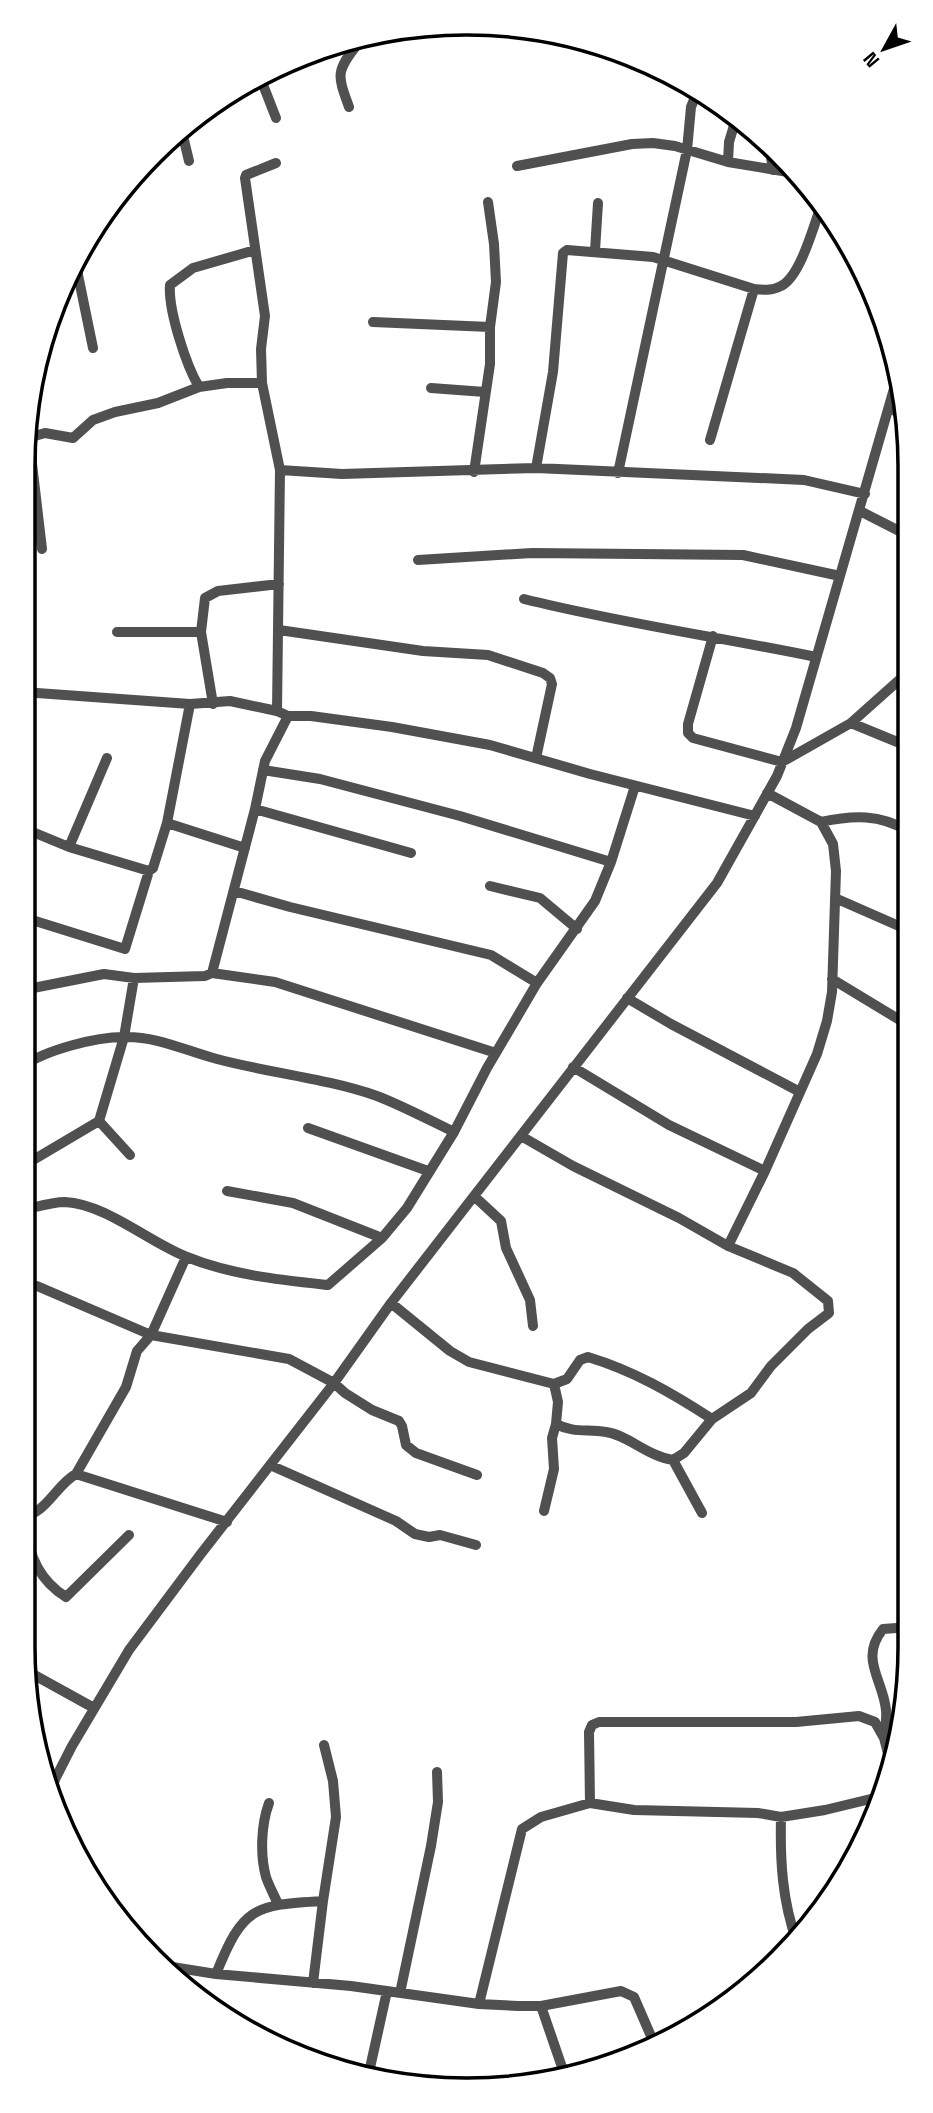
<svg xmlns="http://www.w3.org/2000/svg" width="933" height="2113" font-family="'Space Grotesk',sans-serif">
  <rect width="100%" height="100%" fill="#fff"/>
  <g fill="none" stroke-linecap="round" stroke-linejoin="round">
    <path stroke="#505050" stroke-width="10" d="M260,77l16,41
      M349,107c-11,-31 -14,-35 8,-62
      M183,136l6,25
      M770,151l3,19
      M728,162l1,-20 7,-23
      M276,163l-30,12 -1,3 20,138 -4,33 1,34 18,87 -3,241
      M517,166l115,-22 21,-1 22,3 53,16 66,11
      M595,251l3,-48
      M77,270l16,78
      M373,322l117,5
      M199,387c-13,-22 -31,-77 -29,-102l23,-17 62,-18
      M431,388l54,4
      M890,404l16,20
      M28,438l17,-5 28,5 20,-18 22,-8 43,-9 41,-16 28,-4h35
      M29,438l13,111
      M710,440l44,-151
      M536,468l17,-96 10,-119 4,-3 86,7 101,32c9,1 18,2 27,-3 20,-10 33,-62 41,-83
      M280,470l62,4 194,-6 268,12 61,14
      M474,472l16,-108v-37l6,-45 -2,-38 -6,-42
      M618,473l69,-323 4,-43 7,-17
      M860,511l47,24
      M418,560l114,-7 211,2 97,21
      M524,599c96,24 195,38 292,58
      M279,630l144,21 65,4 55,18 7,5 2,6 -16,74
      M117,632h84
      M713,636l-25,88v9l5,5 89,24 69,-39 56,-50
      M23,692l167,12 40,-3 47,10 11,5h23l81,11 98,18 100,29 165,42
      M213,704l-12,-72 4,-34 13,-7 61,-7
      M851,723l56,23
      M263,770l57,9 140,37 151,46
      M255,809l156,44
      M821,822c32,-7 59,-8 87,9
      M167,823l78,25
      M23,828l46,19 80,24 4,-3 14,-45 23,-119
      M69,847l38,-89
      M490,886l50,12 37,31
      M234,891l56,16 201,48 46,28
      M835,898l73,32
      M32,920l93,29 24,-78
      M212,973l43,-164 10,-48 23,-45
      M832,979l76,46
      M23,990l81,-16 30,4 71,-2 7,-3 63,9 221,71
      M627,998l44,26 129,68
      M23,1066c23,-16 72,-29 101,-29 33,-1 62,14 93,22 52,14 108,19 160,37 26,10 52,24 77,36
      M573,1067l96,58 96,46
      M99,1121l31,34
      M308,1128l120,43
      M23,1166l76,-45 25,-84 10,-59
      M227,1191l66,12 89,35
      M474,1196l27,25 5,27 24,52 3,26
      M23,1210c13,-3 29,-8 42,-8 41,2 85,41 122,55 44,18 94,23 141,28l54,-47 25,-30 47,-76 33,-64 50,-85 58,-82 16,-39 24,-76
      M728,1246l37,-75 52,-117 10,-33 5,-29 4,-121 -3,-27 -12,-22 -54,-29
      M391,1303l59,48 19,11 85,22 4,18 -2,22c17,9 31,5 50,8 22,3 41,24 67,28l11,-7 28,-34 39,-26 20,-27 37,-37 21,-16 -1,-12 -35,-28 -65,-27 -49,-28 -106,-52 -52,-30
      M23,1321l6,-31 3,-4h5l114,49 138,24 45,24 11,10 27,17 27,11 3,5 4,19 10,8 61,22
      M554,1384l13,-5 13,-19 8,-3c46,14 84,36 124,62
      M673,1460l29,53
      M270,1465l126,56 19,13 14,3 11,-2 36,10
      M76,1474l50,-87 11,-36 14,-16 35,-78
      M544,1511l10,-42 -2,-31 4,-14
      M23,1516c22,-1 34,-32 53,-42l151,48
      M26,1516c0,34 11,63 40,81l63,-62
      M27,1671l67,37
      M884,1738c1,-9 3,-19 2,-28 -3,-31 -27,-51 -3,-81l27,-2
      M44,1774l11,6
      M48,1793l24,-47 57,-96 71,-95 134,-172 57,-80 326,-420 60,-107 19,-48 102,-353
      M269,1803c-8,22 -9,52 -3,74 3,9 8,18 12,27
      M590,1803l-1,-71 3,-7 7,-3h197l63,-6 16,6 9,16 7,27
      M781,1817c-1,43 1,84 16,125
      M166,1966l50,8 135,12 128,18 39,2h23l80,-15 13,6 20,46
      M216,1974c27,-67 37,-69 107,-73
      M313,1983l10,-82 13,-84 -3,-36 -9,-36
      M400,1993l31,-147 7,-44 -1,-30
      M479,2004l43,-175 19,-12 49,-14 44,7 124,3 23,4 44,-7 58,-14
      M541,2006l23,67
      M368,2077l19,-86"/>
  </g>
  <path d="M0 0H933V2113H0ZM466 35H467A431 431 0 0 1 898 466V1647A431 431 0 0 1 467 2078H466A431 431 0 0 1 35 1647V466A431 431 0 0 1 466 35Z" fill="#fff" fill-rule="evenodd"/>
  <path fill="none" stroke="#000" stroke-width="3.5" d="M466 35H467A431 431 0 0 1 898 466V1647A431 431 0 0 1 467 2078H466A431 431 0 0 1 35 1647V466A431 431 0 0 1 466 35Z"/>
  <g transform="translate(884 49) rotate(230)" stroke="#ffffff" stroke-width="5" paint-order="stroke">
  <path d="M0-5L12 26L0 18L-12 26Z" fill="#000000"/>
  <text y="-10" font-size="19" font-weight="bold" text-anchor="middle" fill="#000000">N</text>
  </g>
</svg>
